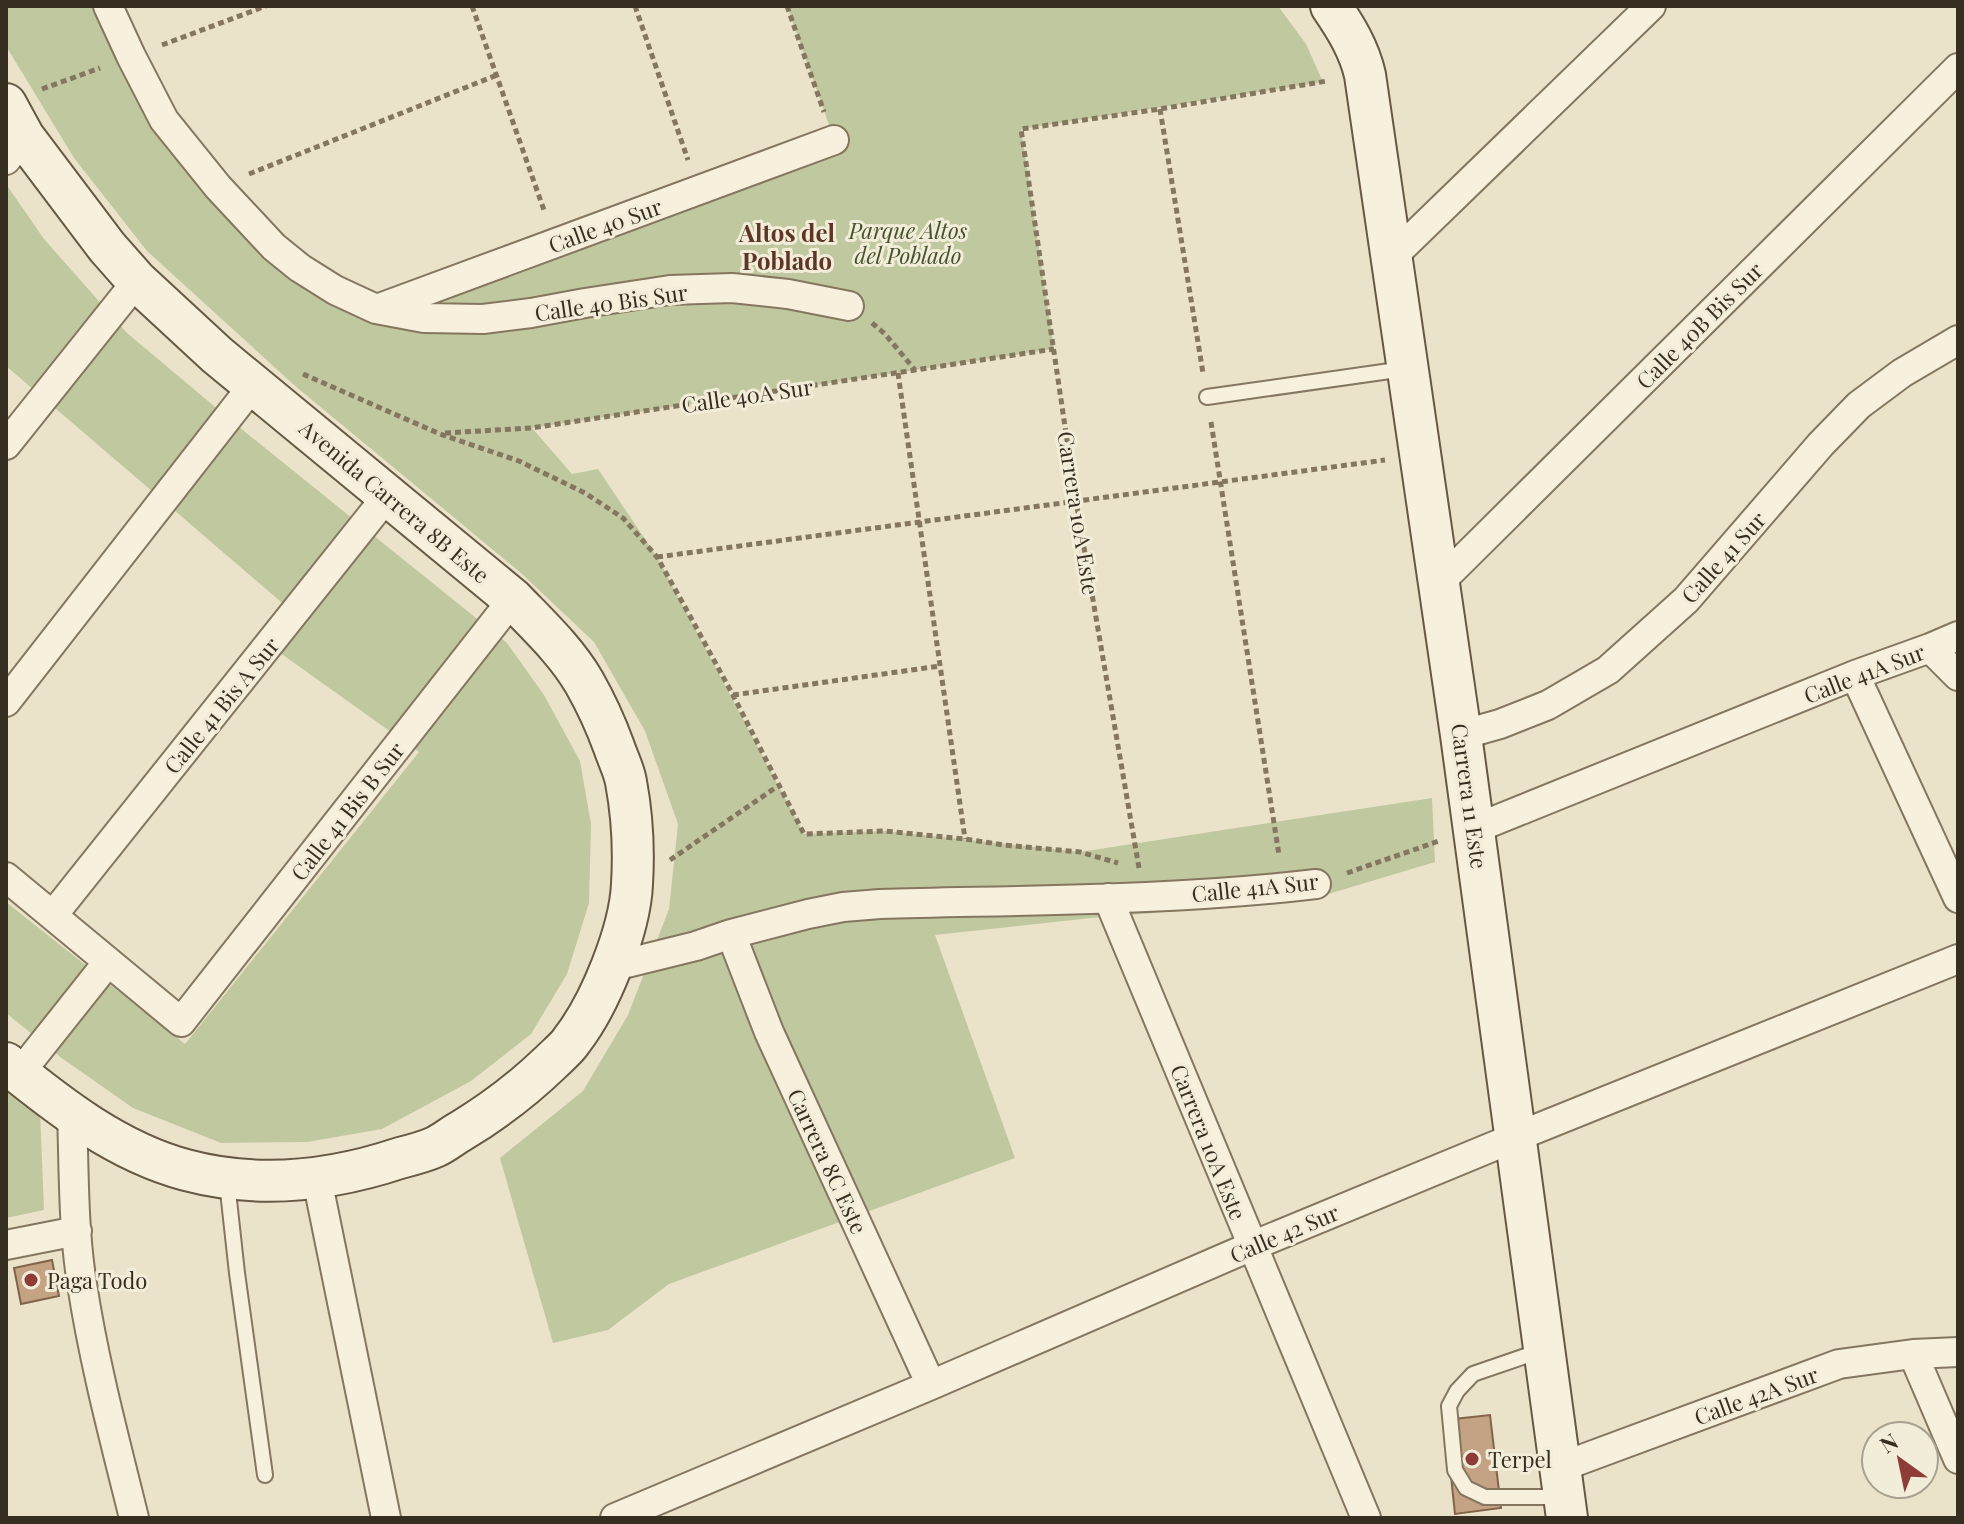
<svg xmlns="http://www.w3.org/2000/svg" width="1964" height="1524" font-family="'Playfair Display',serif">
  <rect width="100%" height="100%" fill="#eae3ca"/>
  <path fill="#c0c89f" d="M6,6h102l110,181 158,122 458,-170 -47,-133h491l28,38 17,38 -302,47 33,220 -522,79 40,46 26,-5 59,88 147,277 81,-3 195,21 352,-54 3,64 -130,39 -214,17 -156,17 80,223 -346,126 -61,46 -55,13 -53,-185 83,-67 45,-76 41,-106 9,-85 -33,-93 -51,-89 -73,-69 -227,-188 -147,-134 -73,-93 -68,-112z
    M6,184l38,55 83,94 112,94 268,216 37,52 36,66 11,63 -2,79 -22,71 -36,60 -60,47 -89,48 -75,13 -86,1 -88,-35 -70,-49 -57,-46v-111l179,142 234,-292 -150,-107 25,-32 -288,-247z
    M6,1085l34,25 4,100 -38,8z"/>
  <path fill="#c4a384" stroke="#826349" stroke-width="2" d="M52,1260l7,36 -38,8 -7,-36z
    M1490,1415l11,93 -46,6 -10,-94z"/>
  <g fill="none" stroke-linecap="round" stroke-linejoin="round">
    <g stroke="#857660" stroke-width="18">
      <path id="lane" d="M1207,397l197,-28
        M227,1182l10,91 28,202
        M1540,1351l-67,23 -16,17 -8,15 6,64 11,18 19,9h76"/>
    </g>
    <g stroke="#857660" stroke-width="32">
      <path id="street" d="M108,6l23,50 33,64 54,67 56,60 26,21 35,22 41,19 48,9 59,1 48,-6 54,-10 85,-13 62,-2 56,6 61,12
        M6,160l18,-23
        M1393,256l258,-250
        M377,309l457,-169
        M6,445l131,-164
        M1440,582l518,-514
        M1930,648l28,28
        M1855,675l103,223
        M6,702l248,-318
        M1461,735l39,-11 48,-19 60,-35 78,-70 135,-156 38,-39 43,-32 56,-33
        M1474,829l381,-154 75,-27 28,-12
        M6,877l175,145 332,-423
        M1108,898l258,620
        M53,915l335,-420
        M731,934l38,98 162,353
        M611,967l85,-21 35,-12 77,-20 35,-7 37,-3c145,-4 292,-3 436,-20
        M19,1074l89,-112
        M72,1113c2,57 1,115 10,171 12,79 33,157 52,234
        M317,1179l69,339
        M6,1245l71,-14
        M1913,1354l45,105
        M1561,1467l278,-103 74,-10 45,-2
        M615,1518l316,-133 321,-139 264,-109 442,-178"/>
    </g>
    <g stroke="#675843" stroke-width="44">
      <path id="secondary" d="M1331,6c15,22 28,43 34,69l96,660 106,783
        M6,104l18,33 83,110 30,34 80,74 296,244c25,26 53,52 71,83 12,21 22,43 30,65 4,12 10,23 12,35 6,32 8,69 6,102 -2,46 -32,120 -60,156 -5,8 -14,15 -21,22 -28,27 -57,49 -90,69 -9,5 -17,12 -26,16 -11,5 -23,8 -35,11 -69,23 -143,31 -214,12 -68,-18 -126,-63 -180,-107"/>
    </g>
    <path stroke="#857660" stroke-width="5" stroke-dasharray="6 4" stroke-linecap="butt" d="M472,6l73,207
      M635,6l53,154
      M787,6l37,106
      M162,45l104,-39
      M42,89l58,-21
      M1160,109l43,264
      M249,174l248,-99
      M872,323l13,11 30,36
      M898,373l67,466
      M303,374l137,60 79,27 66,32 38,25 34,39 28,50 48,88 71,139 81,-3 80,8 39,6 76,7 38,11
      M1211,422l68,433
      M445,433l86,-5 523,-79
      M657,557l728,-97
      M733,695l207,-29
      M670,860l108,-74
      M1139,868l-63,-367 -55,-372 139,-20 167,-28
      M1347,873l92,-32"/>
    <use href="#lane" stroke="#f6f0dd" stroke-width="14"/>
    <use href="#street" stroke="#f6f0dd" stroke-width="28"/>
    <use href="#secondary" stroke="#f6f0dd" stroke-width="40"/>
  </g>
  <g fill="#8e3c37" stroke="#f2edd9" stroke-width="3">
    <circle cx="31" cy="1280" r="8"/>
    <circle cx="1472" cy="1459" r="8"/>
  </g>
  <g text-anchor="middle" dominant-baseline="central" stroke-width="6" stroke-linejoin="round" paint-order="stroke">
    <g font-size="22" fill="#372e22" stroke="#f2edd9">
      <text transform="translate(605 225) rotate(-20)">Calle 40 Sur</text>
      <text transform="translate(611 302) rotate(-8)">Calle 40 Bis Sur</text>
      <text transform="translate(1699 325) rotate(-45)">Calle 40B Bis Sur</text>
      <text transform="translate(747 395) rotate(-8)">Calle 40A Sur</text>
      <text transform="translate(395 501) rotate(40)">Avenida Carrera 8B Este</text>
      <text transform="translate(1079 513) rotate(81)">Carrera 10A Este</text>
      <text transform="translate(1723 557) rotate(-48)">Calle 41 Sur</text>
      <text transform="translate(1864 673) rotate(-21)">Calle 41A Sur</text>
      <text transform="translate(221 705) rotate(-51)">Calle 41 Bis A Sur</text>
      <text transform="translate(1470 796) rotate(82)">Carrera 11 Este</text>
      <text transform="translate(347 811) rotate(-52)">Calle 41 Bis B Sur</text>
      <text transform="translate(1255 887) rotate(-6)">Calle 41A Sur</text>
      <text transform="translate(1209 1142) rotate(68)">Carrera 10A Este</text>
      <text transform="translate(828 1161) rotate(65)">Carrera 8C Este</text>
      <text transform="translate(1284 1233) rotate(-23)">Calle 42 Sur</text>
      <text transform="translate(1756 1395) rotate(-20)">Calle 42A Sur</text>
    </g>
    <g font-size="22" font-style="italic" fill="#45522b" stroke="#f2edd9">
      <text x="908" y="230">Parque Altos<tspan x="908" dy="25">del Poblado</tspan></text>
    </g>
    <g font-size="22" fill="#372e22" stroke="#f2edd9" text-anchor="start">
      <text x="47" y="1280">Paga Todo</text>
      <text x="1488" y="1459">Terpel</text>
    </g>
    <g font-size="24" font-weight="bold" fill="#5f3626" stroke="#f2edd9">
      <text x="787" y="232">Altos del<tspan x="787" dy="28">Poblado</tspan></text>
    </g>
  </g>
  <rect width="1964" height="1524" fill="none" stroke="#372e22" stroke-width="16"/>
  <g transform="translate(1900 1460) rotate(327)"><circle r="38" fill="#f2edd9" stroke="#a7a190" stroke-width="2"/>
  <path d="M0-6L14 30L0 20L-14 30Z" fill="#8e3c37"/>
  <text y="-12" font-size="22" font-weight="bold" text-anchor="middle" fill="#372e22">N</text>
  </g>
</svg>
